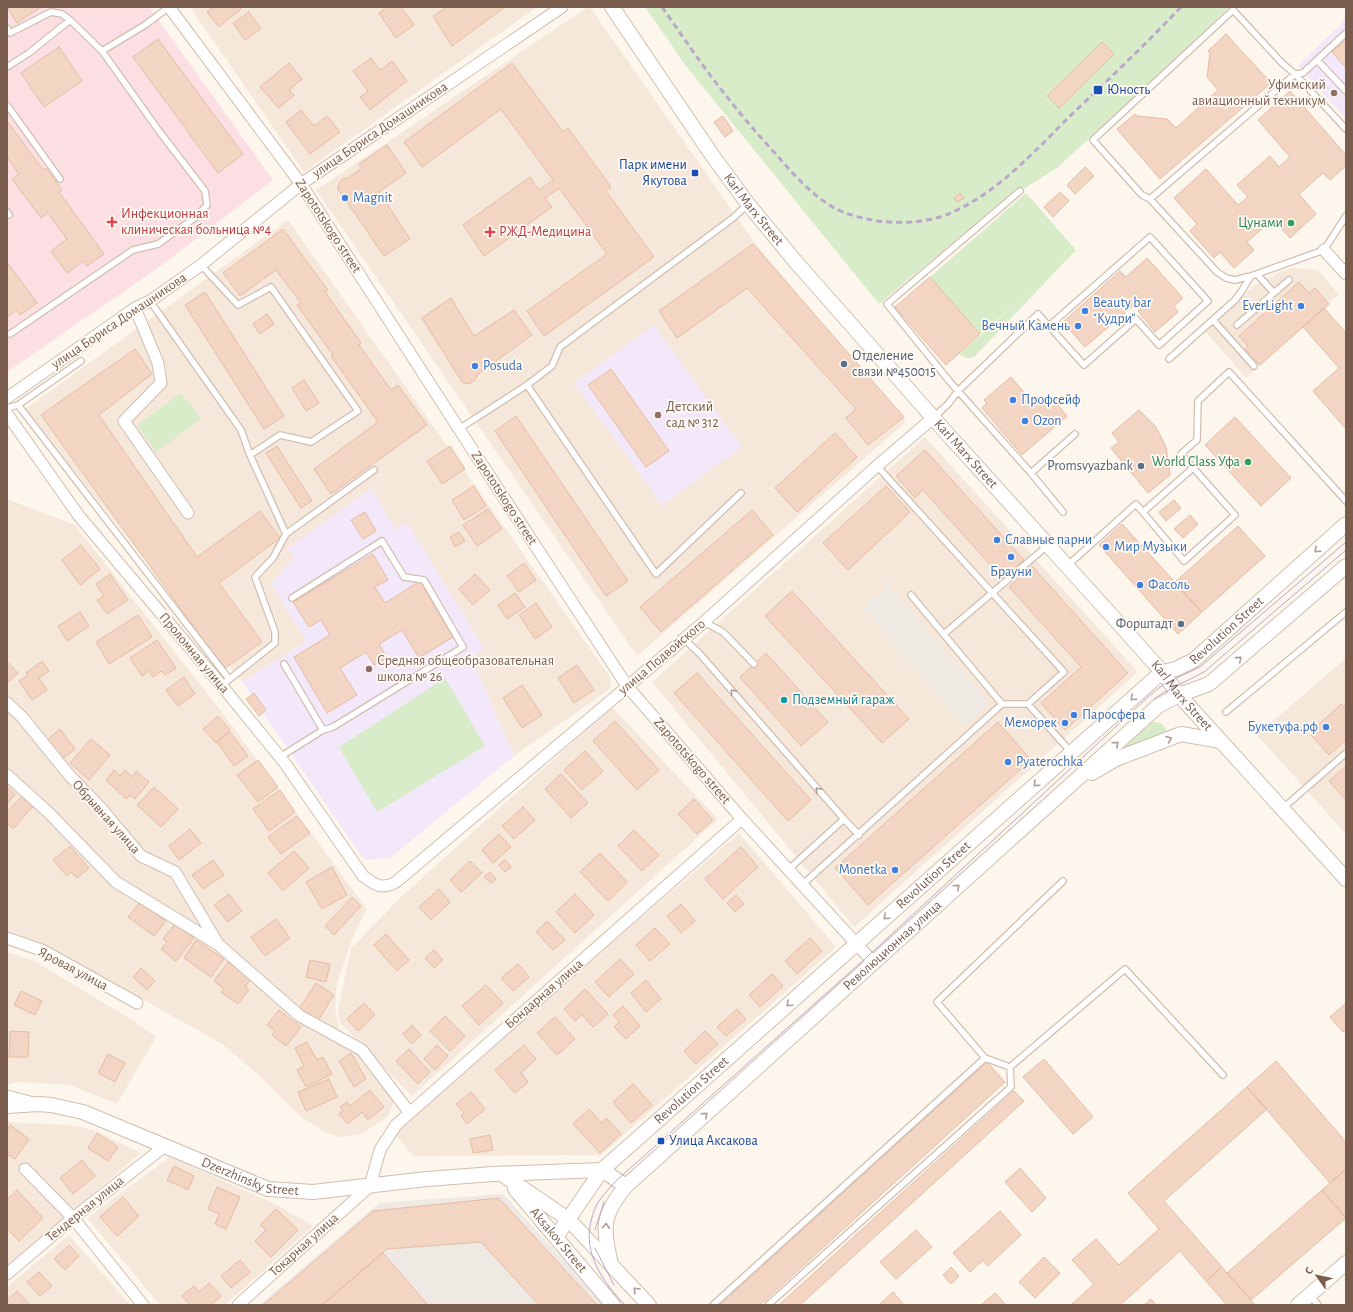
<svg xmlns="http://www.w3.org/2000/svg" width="1353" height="1312" font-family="'Alegreya Sans',sans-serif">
  <rect width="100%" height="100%" fill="#fdf6ec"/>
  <path fill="#f5e8da" d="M190,7h347l-233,165z
    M588,7h2l164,235 152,180 -269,234 -321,-466z
    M288,220l322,457 1,11 -97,68 -43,-99 13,-8 -78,-126 -10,6 -102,29 -23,25 35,58 -64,41 -217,-273z
    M1292,268l26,2 21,24 -93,84 -42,-48 51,-45 24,-13z
    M925,437l213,235 -284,255 -202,-245z
    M7,499l68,26 146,186 146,198 -14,27 -16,48 -2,25 4,20 55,72 -6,16 -27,17 -20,3 -15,-4 -26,-17 -37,-37 -41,-35 -174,-98 -41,-16z
    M1346,658v176l-89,-99z
    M612,707l106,112 -306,277 -72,-73 -2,-14 13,-61 51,-52z
    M739,833l97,114 -235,208 -188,1 -19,-24z
    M7,952l27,9 100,60 22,16 -39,67 -47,-19 -53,-3 -10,3z
    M7,1122l62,3 25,5 47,23 -134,113z
    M170,1157l103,46 40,23 -88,79h-65l-73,-87z
    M69,1235l61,70h-123v-18z"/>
  <path fill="#efe9e4" d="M889,586l101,118 -25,22 -102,-118z
    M503,1194l102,111h-346l120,-102z"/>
  <path fill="#f3e8fa" d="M1346,19v100l-48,-53z
    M654,325l88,122 -80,58 -88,-122z
    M371,488l25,41 11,-7 77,127 -13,8 43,99 -124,102 -26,2 -122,-178 64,-41 -35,-58 23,-25 -7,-9z"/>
  <path fill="#fbdfe3" d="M7,7h142l124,173 -111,85 -155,107z"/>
  <path fill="#d8ecc9" d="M645,7h584l-58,57 -113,103 -62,40 -117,97 -193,-238z
    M1026,193l50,57 -101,106c-6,4 -10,2 -16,-2l75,-66 -54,46 -50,-57z
    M181,393l20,26 -45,33 -19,-27z
    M445,678l40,68 -108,66 -38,-65z
    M1149,722c11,0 13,0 19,11l-51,19z"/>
  <path fill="#f3d5c3" stroke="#e6bba3" d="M7,7h34l-24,16z
    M214,7h25l2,2 -22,18 -12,-15z
    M387,7h14l13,18 -18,13 -17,-25z
    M447,7h58l-53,39 -19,-30z
    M249,12l12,17 -16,11 -12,-17z
    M1226,34l45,49 -111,96 -43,-50 18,-15 2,2 30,3 9,9 42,-38 -11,-13 3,-24 -2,-2z
    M158,39l85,115 -25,19 -85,-116z
    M1346,40v28l-14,-16z
    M1102,42l12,12 -55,54 -12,-12z
    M59,47l23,34 -38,26 -23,-34z
    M371,58l9,12 12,-9 15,20 -37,29 -10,-13 8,-6 -15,-20z
    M289,63l13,16 -13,11 5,5 -15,13 -19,-21z
    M512,63l51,69 5,-4 43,59 -5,4 48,66 -110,79 -17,-25 80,-57 -48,-66 -14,10 7,9 -68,49 -21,-31 67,-48 9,13 14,-10 -52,-71 -79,58 -18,-25z
    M1290,91l56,64v11l-16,14 -7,-7 -24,21 17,20 -26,24 -17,-19 -26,23 7,8 -20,18 -14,-16 -6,6 -24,-27 7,-7 -23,-26 32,-29 32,36 10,-8 -11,-12 33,-29 9,11 11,-10 -32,-37z
    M301,110l13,16 13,-10 13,16 -30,22 -24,-32z
    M723,116l10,15 -8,6 -11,-15z
    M7,121l36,49 3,-2 16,22 -3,2 45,62 -17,12 -4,-5 -16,12 -16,-22 16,-12 -19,-26 -7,5 -29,-39 7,-5 -12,-17z
    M387,145l19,28 -27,19 31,47 -26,17 -46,-67v-3l4,-7 6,-1 14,-10 -3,-4z
    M1085,167l9,9 -19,18 -8,-9z
    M1060,192l9,9 -16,16 -9,-10z
    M960,193l4,5 -7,4 -3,-4z
    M283,229l45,61 -3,2 36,51 -2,2 32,45 7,-5 29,40 -96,69 -17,-25 64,-47 -47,-66 2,-1 -36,-50 4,-2 -25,-33 -36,26 -17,-23z
    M753,244l151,173 -36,28 -22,-27 10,-9 -109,-121 -70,50 -18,-27z
    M1147,258l36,40 -9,8 4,6 -23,20 -17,-21 9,-8 -5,-5 -57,49 -22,-25 57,-51 6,6z
    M7,262l30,41 -17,12 -4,-5 -9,7z
    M930,277l50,57 -34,31 -51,-58z
    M1299,282l10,11 6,-5 14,16 -69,61 -15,-16 3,-3 -9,-10z
    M205,292l79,124 -20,13 -79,-124z
    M451,298l23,38 40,-26 18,25 -54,39 -4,7 -6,3 -6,-2 -40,-64z
    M1324,308l22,25v96l-33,-38 26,-23 -36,-41z
    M267,314l7,10 -14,10 -7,-10z
    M135,349l17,25 -53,41 98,142 63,-46 20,27 -61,45 43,59 -38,27 -183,-254z
    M611,369l58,82 -23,16 -58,-82z
    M1011,377l24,29 14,-12 18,22 -45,39 -40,-47 5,-5 -3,-3z
    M304,380l15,23 -13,8 -14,-23z
    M1139,410l17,17 10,20 4,28 -22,18 -37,-45 8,-6 -7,-9z
    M516,416l112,165 -22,15 -111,-165z
    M1235,417l56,61 -30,28 -56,-61z
    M835,433l22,24 -60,55 -22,-24z
    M277,446l35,55 -11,7 -35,-55z
    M450,446l15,23 -23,15 -15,-23z
    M925,450l99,110 -21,19 -80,-89 -8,8 -19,-22z
    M474,486l12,20 -22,14 -12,-20z
    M886,486l24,26 -62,58 -25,-27z
    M1174,500l7,8 -15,13 -7,-9z
    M488,509l14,20 -25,17 -14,-21z
    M752,510l21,25 -112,97 -21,-25z
    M365,512l11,19 -13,8 -12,-19z
    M1190,515l8,9 -15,14 -9,-9z
    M1122,524l80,88 -24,22 -79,-89z
    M1238,526l27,30 -63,56 -28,-29z
    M459,532l6,9 -10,6 -5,-10z
    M81,545l19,24 -20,16 -18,-25z
    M373,554l15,26 -13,7 10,16 35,-22 33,56 -34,21 -17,-28 -23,14 8,14 -13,7 -8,-13 -26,16 17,27 -30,18 -33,-56 36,-22 -9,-15 -12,7 -16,-25z
    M524,563l12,17 -17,12 -12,-16z
    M1032,566l96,107 -63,57 -24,-27 40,-36 -72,-80z
    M110,574l18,26 -21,14 -10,-14 7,-4 -8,-12z
    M475,574l15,16 -17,15 -14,-16z
    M792,591l117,128 -27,24 -117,-127z
    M515,593l10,14 -18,12 -9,-14z
    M536,603l16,24 -17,12 -16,-24z
    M80,612l9,14 -22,15 -9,-15z
    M138,615l14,22 -43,27 -13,-22z
    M157,640l19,28 -11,7 -4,-4 -8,6 -4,-6 -7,5 -12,-18z
    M766,653l62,69 -27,24 -61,-69z
    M42,661l7,10 -10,7 8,12 -15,10 -13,-19 9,-6 -2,-2z
    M7,662l11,11 -11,10z
    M577,665l17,25 -20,13 -16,-25z
    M697,673l114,127 -23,21 -114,-128z
    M184,677l11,17 -17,12 -12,-16z
    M522,685l20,30 -20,13 -19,-30z
    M254,693l12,17 -7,6 -13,-17z
    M1341,704l2,2 3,-2v36l-17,15 -18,-20 9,-7 -2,-3z
    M218,716l12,14 -14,13 -13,-14z
    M615,721l44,49 -22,20 -44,-49z
    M998,722l33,38 -163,145 -33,-37z
    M60,729l15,20 -14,11 -15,-19z
    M230,732l18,24 -14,10 -17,-24z
    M91,739l19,16 -21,25 -19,-17z
    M585,751l18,20 -21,19 -18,-20z
    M258,760l20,27 -20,15 -21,-27z
    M1346,766v34l-17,-19z
    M114,770l6,6 5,-6 7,7 4,-6 13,11 -14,17 -5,-4 -4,4 -20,-19z
    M561,774l27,29 -17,15 -26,-29z
    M7,787l8,7 -8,10z
    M154,787l24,22 -17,18 -24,-22z
    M280,790l15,22 -26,19 -16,-22z
    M23,795l11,10 -21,24 -6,-6v-11z
    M694,799l19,21 -16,14 -19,-20z
    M523,807l12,13 -21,19 -12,-13z
    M297,816l13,17 -29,21 -13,-17z
    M190,829l11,14 -22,17 -10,-14z
    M634,830l25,25 -17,16 -24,-25z
    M499,834l12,13 -18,16 -11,-13z
    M70,846l19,22 -12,10 -6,-6 -4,4 -14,-16z
    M741,847l17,20 -35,32 -18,-20z
    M294,851l15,17 -26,23 -15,-18z
    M600,853l27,29 -19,19 -28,-29z
    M213,860l11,15 -21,14 -11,-14z
    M505,860l6,7 -6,5 -6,-7z
    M470,861l12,12 -21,19 -11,-12z
    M332,867l15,28 -25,14 -16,-27z
    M490,872l6,7 -5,4 -7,-6z
    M439,889l11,13 -19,18 -12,-13z
    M229,894l13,17 -14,11 -14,-17z
    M575,894l19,21 -19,18 -19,-21z
    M736,895l8,9 -9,8 -8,-9z
    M352,897l9,9 -27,29 -9,-9z
    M140,902l26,19 -12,15 -26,-19z
    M681,904l14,17 -14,12 -14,-17z
    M276,919l14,19 -25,18 -14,-19z
    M547,921l18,19 -12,10 -17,-18z
    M175,924l19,14 -18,23 -15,-12 6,-7 -4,-3z
    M655,928l15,16 -20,17 -14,-16z
    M386,934l23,26 -12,11 -23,-26z
    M810,938l12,13 -25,23 -12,-13z
    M196,940l28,19 -13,18 -27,-19z
    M434,950l9,10 -9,8 -9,-10z
    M620,959l14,15 -25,23 -14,-15z
    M310,960l20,4 -4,18 -20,-5z
    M228,962l23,17 -6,8 4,3 -11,14 -17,-12 3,-3 -10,-8z
    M518,964l11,13 -16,14 -12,-13z
    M141,968l14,13 -8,9 -14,-13z
    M772,974l11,12 -23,21 -11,-12z
    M646,980l15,19 -15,13 -15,-19z
    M316,983l18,12 -16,26 -19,-12z
    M486,985l17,18 -24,22 -17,-19z
    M585,989l23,25 -15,13 -11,-12 -7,6 -11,-12z
    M21,991l21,10 -7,14 -21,-10z
    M364,1003l11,12 -17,16 -11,-12z
    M1346,1003v26l-3,3 -13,-15z
    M623,1006l17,20 -14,13 -12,-12 5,-5 -6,-7z
    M737,1009l9,10 -20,17 -9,-9z
    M279,1010l22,17 -15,19 -14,-11 3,-4 -8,-6z
    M445,1016l20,20 -15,15 -20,-20z
    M555,1017l20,22 -18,16 -20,-22z
    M412,1025l9,10 -9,9 -9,-10z
    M10,1031l19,1 -1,25h-19z
    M705,1031l13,13 -22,20 -12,-13z
    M307,1042l10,18 6,-3 9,17 -26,13 -9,-17 7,-4 -9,-18z
    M437,1045l11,11 -13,14 -11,-11z
    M524,1045l12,14 -15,14 7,9 -13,11 -20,-23z
    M409,1049l21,23 -12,12 -22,-23z
    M351,1053l15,26 -12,8 -15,-26z
    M108,1054l17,9 -10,19 -17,-9z
    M1044,1059l49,58 -20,17 -50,-57z
    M1276,1061l70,81v27l-16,14 -83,-96z
    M987,1062l18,20 -245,223h-39v-1z
    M329,1079l8,18 -31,14 -8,-19z
    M633,1084l19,21 -21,18 -18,-21z
    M1247,1087l20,22 -103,92 58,66 -16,14 -26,-30 -60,54h-49l23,-21 -22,-24 24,-21 23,26 40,-36 -31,-36z
    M370,1090l14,17 -16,13 -6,-8 -14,12 -9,-10 4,-3 -3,-4 7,-5 3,4z
    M1014,1091l10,10 -224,204h-21z
    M471,1092l14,17 -18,15 -6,-8 3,-3 -8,-9z
    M589,1109l13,14 4,-5 15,16 -21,19 -27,-29z
    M10,1125l19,14 -14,20 -8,-5v-24z
    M97,1133l21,14 -10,14 -20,-13z
    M490,1135l3,15 -20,3 -3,-14z
    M82,1160l13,16 -22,18 -13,-16z
    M174,1166l20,10 -6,14 -21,-10z
    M1020,1168l26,30 -14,14 -27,-30z
    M1346,1169v49l-24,-28z
    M217,1187l23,10 -14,32 -11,-5 4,-10 -11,-5z
    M17,1190l26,28 -24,23 -12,-12v-29z
    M1322,1190l24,28 -95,82 -24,-27z
    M123,1197l16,19 -22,20 -17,-19z
    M499,1198l98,107h-58l-58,-63 -94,7 -65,56h-59l110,-94z
    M276,1209l22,21 -27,27 -16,-16 11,-11 -6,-5z
    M1000,1211l21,24 -33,31 -5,-6 -13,12 -17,-19z
    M916,1230l16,17 -36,32 -16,-17z
    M69,1245l10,11 -14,14 -11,-11z
    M383,1253l45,52h-106z
    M1044,1257l16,16 -25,25 -16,-16z
    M240,1260l10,12 -19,16 -10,-12z
    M951,1267l8,9 -8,8 -8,-9z
    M1222,1267l5,6 28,32h-28l-21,-24z
    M39,1272l13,14 -12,10 -13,-14z
    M209,1283l12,13 -10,9h-21l-8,-9 12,-10 5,6z
    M17,1291l13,14h-23v-5z
    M893,1292l11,13h-25z
    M995,1293l11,12h-25z
    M1151,1299l5,6h-12z"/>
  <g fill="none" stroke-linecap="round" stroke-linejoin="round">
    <g stroke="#d1beb0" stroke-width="8">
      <path id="service" d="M7,28l3,5 41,-21 11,2 8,6 32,31 57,80 46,60 2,14 -11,12 -38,27 -25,6 -123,84
        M102,51l43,-26 24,-18
        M1317,60l29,31
        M7,67l22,-14 41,-33
        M7,105l53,74
        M1346,129l-51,-55 -13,-11 -49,-53 -140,130 49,55 8,4 67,73 9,6 9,2 16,-4 73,-26 22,-34
        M1020,191l-133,113 63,78 81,91 32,39
        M1150,199l145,-125 8,-1 43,-40
        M7,212l2,3
        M201,265l37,40 33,-18 87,124 -47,31 -31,-7 -30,20
        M1257,274l17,19
        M150,301l91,129 9,25 36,79
        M1213,320l41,46
        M1237,325l52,-45
        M1169,359l66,-59 6,-8 10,-16
        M527,385l129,189 85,-81
        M18,405l63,-44
        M7,408l11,-3 211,274
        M934,417l14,-13 10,-13 80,-77 46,51 52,-46 23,26 49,-44 -58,-64 -101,89
        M459,429l68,-44 25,-19 8,-19 173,-129 15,-14
        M877,466l187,206 -36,32 43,48
        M1031,473l44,-39
        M1143,512l50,-44
        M1067,566l69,-62 48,57 51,-46 -54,-61 16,-14 1,-39 31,-29 117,129
        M704,622l19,10 31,32
        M944,634l103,-88
        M684,639l15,14 145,166
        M284,664l39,66
        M226,682l49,-39v-11l-20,-55 18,-19 13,-24 88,-64
        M1002,704h26
        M1226,712l120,-100
        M280,757l43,-27 10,-3 130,-80 -39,-67 -20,-3 -22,-36 -90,57
        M1282,809l64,-56
        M788,870l56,-51 15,16
        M802,885l200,-181 -91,-109
        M985,1058l25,9
        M1310,1295l8,10
        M713,1305l272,-247 -48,-56 126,-121
        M768,1305l243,-218 -1,-20 115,-98 98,106"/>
    </g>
    <g stroke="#d1beb0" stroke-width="13">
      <path id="minor" d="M169,7l132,177 158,245 168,257 115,133 132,144
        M1324,250l22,24
        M135,308l23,55 3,20 -37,38 64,92
        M7,398l128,-90 15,-7 51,-36 100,-81 261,-177
        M7,414l72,102 143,170 62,76 79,114c12,9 18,14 33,6l308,-260 173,-156 56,-48
        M7,703l15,14 47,58 31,32 41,49 34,16 42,70
        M7,775l42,38 67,69 103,63 81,71 62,34 47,62
        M7,938l37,13 93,52
        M7,1096l23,6
        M25,1169l48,49 70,87
        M7,1274l66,-56 92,-72
        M238,1305l132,-119 10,-36 16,-25 346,-306"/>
    </g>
    <g stroke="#d1beb0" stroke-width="16">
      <g id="tertiary">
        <path id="s1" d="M612,7l100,148 36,49 47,57 149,169 178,197 40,45 17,23 167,184"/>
        <path d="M1092,773l24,-14 65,-25 40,7"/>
        <path id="s2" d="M7,1106l32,-2 12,1 32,7 185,77 45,3 114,-13 66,-5 109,-4 24,16"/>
        <path d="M503,1175l65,44 81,86"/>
        <path id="s3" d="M515,1189l98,116"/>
        <path id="s4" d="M556,1237l46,-67 35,-31 525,-467 14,-3 18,-9 152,-136"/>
        <path id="s5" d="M611,1264c-8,-36 -10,-48 15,-78l532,-480 21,-11 30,-11 137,-118"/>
        <path d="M1298,1305l48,-42"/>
      </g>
    </g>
    <use href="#service" stroke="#fff" stroke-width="5.5"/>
    <use href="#minor" stroke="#fff" stroke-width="11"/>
    <use href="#tertiary" stroke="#fff" stroke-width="14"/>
    <path stroke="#b9a8c9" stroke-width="1" d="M1154,699l9,-6 41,-21 142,-122
      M595,1230l9,-28
      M595,1248l19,37
      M625,1305c-22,-23 -42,-51 -34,-84 2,-7 4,-15 8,-20 5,-8 12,-14 18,-21l251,-224 281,-260 15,-12 36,-17 146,-125"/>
    <path stroke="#b9a8c9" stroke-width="3" stroke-dasharray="6 4" stroke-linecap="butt" d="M662,7c17,24 33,48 51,72 19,25 39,49 60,72 18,20 35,41 58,55 32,19 89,22 122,6 46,-21 81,-60 116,-95 38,-36 76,-72 112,-110"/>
  </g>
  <defs><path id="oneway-chevron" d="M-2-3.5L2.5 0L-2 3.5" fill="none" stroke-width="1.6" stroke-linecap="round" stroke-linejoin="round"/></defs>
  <g stroke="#af9d94">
    <use href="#oneway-chevron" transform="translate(1317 550) rotate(138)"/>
    <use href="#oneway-chevron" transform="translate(1239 659) rotate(-41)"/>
    <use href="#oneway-chevron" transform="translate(733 692) rotate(-131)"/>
    <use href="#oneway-chevron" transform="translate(1133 698) rotate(138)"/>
    <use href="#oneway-chevron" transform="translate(1169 739) rotate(-21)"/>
    <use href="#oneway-chevron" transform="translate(1116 744) rotate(-42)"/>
    <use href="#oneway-chevron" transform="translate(1036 784) rotate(138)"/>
    <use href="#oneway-chevron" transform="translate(818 790) rotate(-131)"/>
    <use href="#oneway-chevron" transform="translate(957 887) rotate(-42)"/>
    <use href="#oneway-chevron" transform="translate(886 917) rotate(138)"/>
    <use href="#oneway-chevron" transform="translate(789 1004) rotate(138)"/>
    <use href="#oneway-chevron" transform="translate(705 1115) rotate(-42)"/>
    <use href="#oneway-chevron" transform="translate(606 1226) rotate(-86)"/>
    <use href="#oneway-chevron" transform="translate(636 1290) rotate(-133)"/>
  </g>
  <g fill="#1a4fb4" stroke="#fffaf3" stroke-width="1.5">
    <rect x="1093" y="85" width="10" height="10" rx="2"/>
    <rect x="691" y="169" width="8" height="8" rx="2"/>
    <rect x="657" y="1137" width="8" height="8" rx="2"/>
  </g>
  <g fill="#8d6e63" stroke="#fffaf3" stroke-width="1.5">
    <circle cx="1334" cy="93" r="4"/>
    <circle cx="658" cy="415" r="4"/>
    <circle cx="369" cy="669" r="4"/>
  </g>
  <g fill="#3f7fe0" stroke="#fffaf3" stroke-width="1.5">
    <circle cx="345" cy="198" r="4"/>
    <circle cx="1301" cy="306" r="4"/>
    <circle cx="1085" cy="311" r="4"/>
    <circle cx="1078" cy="326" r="4"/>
    <circle cx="475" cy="366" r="4"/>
    <circle cx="1013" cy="400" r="4"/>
    <circle cx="1025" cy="421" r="4"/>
    <circle cx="997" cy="540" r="4"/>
    <circle cx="1106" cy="547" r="4"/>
    <circle cx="1011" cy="557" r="4"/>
    <circle cx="1140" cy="585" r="4"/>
    <circle cx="1074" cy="715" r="4"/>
    <circle cx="1065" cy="723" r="4"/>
    <circle cx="1326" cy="727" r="4"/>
    <circle cx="1008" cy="762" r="4"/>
    <circle cx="895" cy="870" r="4"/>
  </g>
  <g fill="#e0444e" stroke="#fffaf3" stroke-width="1.5">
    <path d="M110 216h4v4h4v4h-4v4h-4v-4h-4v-4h4z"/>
    <path d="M488 226h4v4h4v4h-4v4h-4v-4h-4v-4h4z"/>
  </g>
  <g fill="#2e9e5b" stroke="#fffaf3" stroke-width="1.5">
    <circle cx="1291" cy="223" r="4"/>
    <circle cx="1248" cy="462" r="4"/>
  </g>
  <g fill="#5c6f8a" stroke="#fffaf3" stroke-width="1.5">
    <circle cx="844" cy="364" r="4"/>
    <circle cx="1141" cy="466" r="4"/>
    <circle cx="1181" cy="624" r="4"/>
  </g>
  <circle fill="#0f9aa8" stroke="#fffaf3" stroke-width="1.5" cx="784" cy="700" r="4"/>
  <g text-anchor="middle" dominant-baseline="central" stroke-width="3.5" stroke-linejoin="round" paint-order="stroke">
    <g font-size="14" fill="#785e54" stroke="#fffaf3" text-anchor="start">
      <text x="1326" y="85" text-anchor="end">Уфимский<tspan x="1326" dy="16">авиационный техникум</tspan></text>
      <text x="666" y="407">Детский<tspan x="666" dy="16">сад № 312</tspan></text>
      <text x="377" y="661">Средняя общеобразовательная<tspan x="377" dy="16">школа № 26</tspan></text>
    </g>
    <g font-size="14" fill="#164399" stroke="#fffaf3" text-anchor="start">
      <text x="1107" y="90">Юность</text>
      <text x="687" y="165" text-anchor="end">Парк имени<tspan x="687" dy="16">Якутова</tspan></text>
      <text x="669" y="1141">Улица Аксакова</text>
    </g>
    <g font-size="14" fill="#7a5c4d" stroke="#fffaf3">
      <text transform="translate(380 130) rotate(-34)">улица Бориса Домашникова</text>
      <text stroke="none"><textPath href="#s1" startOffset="247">Karl Marx Street</textPath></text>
      <text transform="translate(328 226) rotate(57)">Zapototskogo street</text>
      <text transform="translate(119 321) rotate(-34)">улица Бориса Домашникова</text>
      <text stroke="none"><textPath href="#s1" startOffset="571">Karl Marx Street</textPath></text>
      <text transform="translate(504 498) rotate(57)">Zapototskogo street</text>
      <text stroke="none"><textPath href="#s4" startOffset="909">Revolution Street</textPath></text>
      <text transform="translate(194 653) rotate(50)">Проломная улица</text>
      <text transform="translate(662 657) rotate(-40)">улица Подвойского</text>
      <text stroke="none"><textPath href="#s1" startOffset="895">Karl Marx Street</textPath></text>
      <text transform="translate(692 761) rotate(49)">Zapototskogo street</text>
      <text transform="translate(106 817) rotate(48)">Обрывная улица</text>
      <text stroke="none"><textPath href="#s4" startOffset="525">Revolution Street</textPath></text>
      <text stroke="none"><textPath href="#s5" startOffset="443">Революционная улица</textPath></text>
      <text transform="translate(73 969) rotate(28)">Яровая улица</text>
      <text transform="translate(544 994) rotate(-41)">Бондарная улица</text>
      <text stroke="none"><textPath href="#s4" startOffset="201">Revolution Street</textPath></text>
      <text stroke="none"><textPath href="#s2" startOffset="257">Dzerzhinsky Street</textPath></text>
      <text transform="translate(85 1209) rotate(-39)">Тендерная улица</text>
      <text stroke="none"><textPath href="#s3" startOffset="67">Aksakov Street</textPath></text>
      <text transform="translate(304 1245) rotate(-42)">Токарная улица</text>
    </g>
    <g font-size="14" fill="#366cbe" stroke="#fffaf3" text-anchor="start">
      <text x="353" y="198">Magnit</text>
      <text x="1093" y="303">Beauty bar<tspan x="1093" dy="16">"Кудри"</tspan></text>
      <text x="1293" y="306" text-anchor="end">EverLight</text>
      <text x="1070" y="326" text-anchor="end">Вечный Камень</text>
      <text x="483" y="366">Posuda</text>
      <text x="1021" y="400">Профсейф</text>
      <text x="1033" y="421">Ozon</text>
      <text x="1005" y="540">Славные парни</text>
      <text x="1114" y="547">Мир Музыки</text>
      <text x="1011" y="572" text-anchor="middle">Брауни</text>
      <text x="1148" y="585">Фасоль</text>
      <text x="1082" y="715">Паросфера</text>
      <text x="1057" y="723" text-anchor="end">Меморек</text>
      <text x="1318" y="727" text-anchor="end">Букетуфа.рф</text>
      <text x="1016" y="762">Pyaterochka</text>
      <text x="887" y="870" text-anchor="end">Monetka</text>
    </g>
    <g font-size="14" fill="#be3a42" stroke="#fffaf3" text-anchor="start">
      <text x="121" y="214">Инфекционная<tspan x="121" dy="16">клиническая больница №4</tspan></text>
      <text x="499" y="232">РЖД-Медицина</text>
    </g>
    <g font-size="14" fill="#27864d" stroke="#fffaf3" text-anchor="end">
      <text x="1283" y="223">Цунами</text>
      <text x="1240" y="462">World Class Уфа</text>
    </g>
    <g font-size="14" fill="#4e5e75" stroke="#fffaf3" text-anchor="end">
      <text x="852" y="356" text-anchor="start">Отделение<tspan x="852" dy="16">связи №450015</tspan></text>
      <text x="1133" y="466">Promsvyazbank</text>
      <text x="1173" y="624">Форштадт</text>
    </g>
    <g font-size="14" fill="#0d838f" stroke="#fffaf3" text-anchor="start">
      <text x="792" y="700">Подземный гараж</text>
    </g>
  </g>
  <rect width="1353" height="1312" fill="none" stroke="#7a5c4d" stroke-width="16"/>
  <g transform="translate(1317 1276) rotate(303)" stroke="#fffaf3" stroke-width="3" paint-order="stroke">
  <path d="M0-3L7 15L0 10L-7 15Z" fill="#7a5c4d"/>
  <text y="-6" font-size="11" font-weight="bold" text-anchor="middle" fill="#7a5c4d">С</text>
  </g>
</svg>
